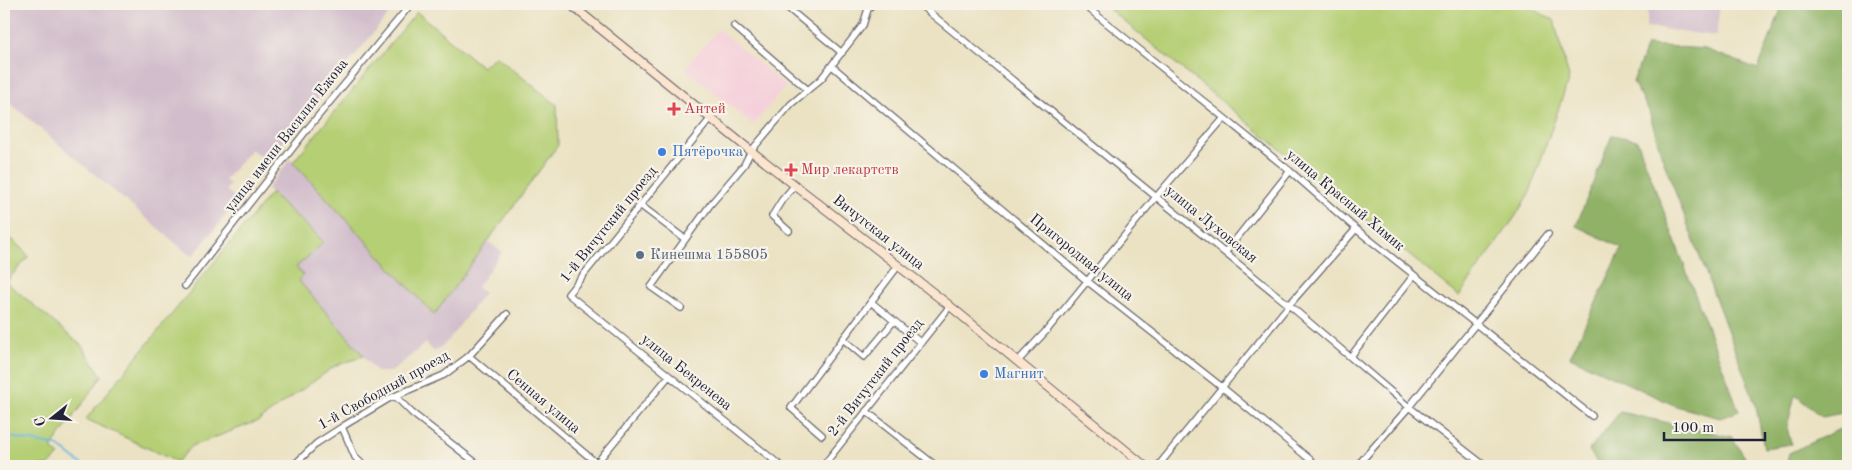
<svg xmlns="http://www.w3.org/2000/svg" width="1852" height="470" font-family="'Old Standard TT',serif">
  <rect width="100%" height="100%" fill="#f7f3e8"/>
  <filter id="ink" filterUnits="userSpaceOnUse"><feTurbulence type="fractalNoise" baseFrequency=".02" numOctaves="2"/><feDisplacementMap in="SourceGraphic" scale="10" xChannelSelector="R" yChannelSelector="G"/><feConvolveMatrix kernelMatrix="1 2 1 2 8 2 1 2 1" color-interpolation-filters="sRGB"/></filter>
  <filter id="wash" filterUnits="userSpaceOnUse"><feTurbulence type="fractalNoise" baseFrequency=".0096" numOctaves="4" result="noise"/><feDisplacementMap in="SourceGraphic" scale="20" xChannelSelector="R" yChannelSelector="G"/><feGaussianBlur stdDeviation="1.12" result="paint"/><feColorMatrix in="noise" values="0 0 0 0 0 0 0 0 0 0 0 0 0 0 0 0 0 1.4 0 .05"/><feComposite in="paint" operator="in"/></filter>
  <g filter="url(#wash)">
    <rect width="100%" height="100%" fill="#ebe2c3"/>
    <path fill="#f5cfda" d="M718,29l68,57 -33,39 -68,-57z"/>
    <path fill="#d1bdcb" d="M4,4h393l-129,158 -17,-13 -26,31 5,5 -4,5 12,10 -46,57 -188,-159z
      M1649,4h71l-4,32 -70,-9z
      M290,159l144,156 54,-73 14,10 -25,35 7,6 -37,49 -13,10 -8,-9 -35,29h-14l-79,-92 -3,-13 25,-21 1,-7 -54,-50z"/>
    <path fill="#b5cf74" stroke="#6c7858" d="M1103,4h420l31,16 15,58 -39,114 -15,25 -56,79z
      M417,12l65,55 14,-11 61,49 1,40 -124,170 -141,-153z
      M271,193l50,46 1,4 -2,3 -24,21 7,8 -5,5 66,76 -29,10 -77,55 -66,25 -15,16 -91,-43z
      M4,231l25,25 -23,26 76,64 20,30 -51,72 8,7 -11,11h-44z"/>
    <path fill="#90b266" stroke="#596a50" d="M1783,4h65v408l-26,5 -27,-22 -8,32 4,17 -27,4 -8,-42 -95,-252 -12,-43 -16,-29 14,-37 58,4 53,20z
      M1612,135l25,5 102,271 -19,7 -44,-12 -106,-49 52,-109 -46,-22z
      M1620,412l112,25 14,22 -1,7h-146l-10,-16z
      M1848,425v41h-62l3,-13z"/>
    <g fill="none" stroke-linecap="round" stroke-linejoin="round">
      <path stroke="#68b5e2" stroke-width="2" d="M4,436l54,10 26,20"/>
    </g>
  </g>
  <g filter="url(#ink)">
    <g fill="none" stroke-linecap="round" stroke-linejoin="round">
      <g stroke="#68656b" stroke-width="8">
        <path id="minor" d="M783,4l59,49
          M919,4l370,301 120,102 76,59
          M1083,4l207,167 66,58 236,187
          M734,26l74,64
          M832,66l255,215 136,107 95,78
          M711,118l-143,176 213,172
          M640,205l45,34
          M789,231l-17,-15 10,-16 13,-15
          M1225,253l65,-82
          M185,286l124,-159 102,-123
          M871,302l50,41
          M681,308l-30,-21 59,-82 34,-40 7,-14 40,-47 30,-25 42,-54 5,-16 5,-5
          M843,339l21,18 30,-36
          M469,356l131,110
          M1351,356l63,-81
          M1017,362l31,-33 108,-132 68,-79
          M395,396l17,17 68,53
          M866,411l70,55
          M342,427l13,30 9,9
          M822,435l-31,-27 107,-142
          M293,466l24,-23 28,-18 45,-27 54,-23 25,-19 38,-42
          M594,466l75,-90
          M823,466l127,-160
          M1158,466l131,-161 67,-76
          M1357,466l52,-59 139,-173"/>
      </g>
      <g stroke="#68656b" stroke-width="10">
        <path id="secondary" d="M570,4l181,147 199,155 195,160"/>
      </g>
      <use href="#minor" stroke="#fff" stroke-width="5.5"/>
      <use href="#secondary" stroke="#fce5cf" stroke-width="8"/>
    </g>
  </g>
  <g fill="#e0444e" stroke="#f7f3e8" stroke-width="2">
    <path d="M671.5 101.5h5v5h5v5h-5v5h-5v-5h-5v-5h5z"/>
    <path d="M788.5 162.5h5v5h5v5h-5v5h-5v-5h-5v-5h5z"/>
  </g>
  <g fill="#3f7fe0" stroke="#f7f3e8" stroke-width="2">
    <circle cx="662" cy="152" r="5"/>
    <circle cx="984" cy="374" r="5"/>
  </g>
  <circle fill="#5c6f8a" stroke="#f7f3e8" stroke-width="2" cx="640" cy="255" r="5"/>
  <g text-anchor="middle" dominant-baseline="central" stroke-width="4.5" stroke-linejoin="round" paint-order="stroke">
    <g font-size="15" fill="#be3a42" stroke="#f7f3e8" text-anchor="start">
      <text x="684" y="109">Антей</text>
      <text x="801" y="170">Мир лекартств</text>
    </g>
    <g font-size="15" fill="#22223b" stroke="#f7f3e8">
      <text transform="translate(287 136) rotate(-52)">улица имени Василия Ежова</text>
      <text transform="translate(1345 201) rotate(40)">улица Красный Химик</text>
      <text transform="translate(609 225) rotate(-51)">1-й Вичугский проезд</text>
      <text transform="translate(1211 225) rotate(39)">улица Луховская</text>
      <text transform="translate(878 233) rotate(38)">Вичугская улица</text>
      <text transform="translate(1081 258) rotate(39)">Пригородная улица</text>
      <text transform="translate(686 373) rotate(39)">улица Бекренева</text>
      <text transform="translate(876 378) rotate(-52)">2-й Вичугский проезд</text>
      <text transform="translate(384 391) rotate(-29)">1-й Свободный проезд</text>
      <text transform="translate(543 402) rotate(40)">Сенная улица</text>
    </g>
    <g font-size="15" fill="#366cbe" stroke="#f7f3e8" text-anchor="start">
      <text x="672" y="152">Пятёрочка</text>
      <text x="994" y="374">Магнит</text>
    </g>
    <g font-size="15" fill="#4e5e75" stroke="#f7f3e8" text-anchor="start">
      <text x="650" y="255">Кинешма 155805</text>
    </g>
  </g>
  <rect width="1852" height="470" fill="none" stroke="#f7f3e8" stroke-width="20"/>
  <g transform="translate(52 418) rotate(253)" stroke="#f7f3e8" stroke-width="4" paint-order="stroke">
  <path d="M0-4L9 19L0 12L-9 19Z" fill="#22223b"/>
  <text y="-8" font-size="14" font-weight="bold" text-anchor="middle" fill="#22223b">С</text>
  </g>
  <path d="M1664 432v8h101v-8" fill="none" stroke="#22223b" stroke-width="2.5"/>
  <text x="1672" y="432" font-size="15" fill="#22223b" stroke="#f7f3e8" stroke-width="4" paint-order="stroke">100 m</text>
</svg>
